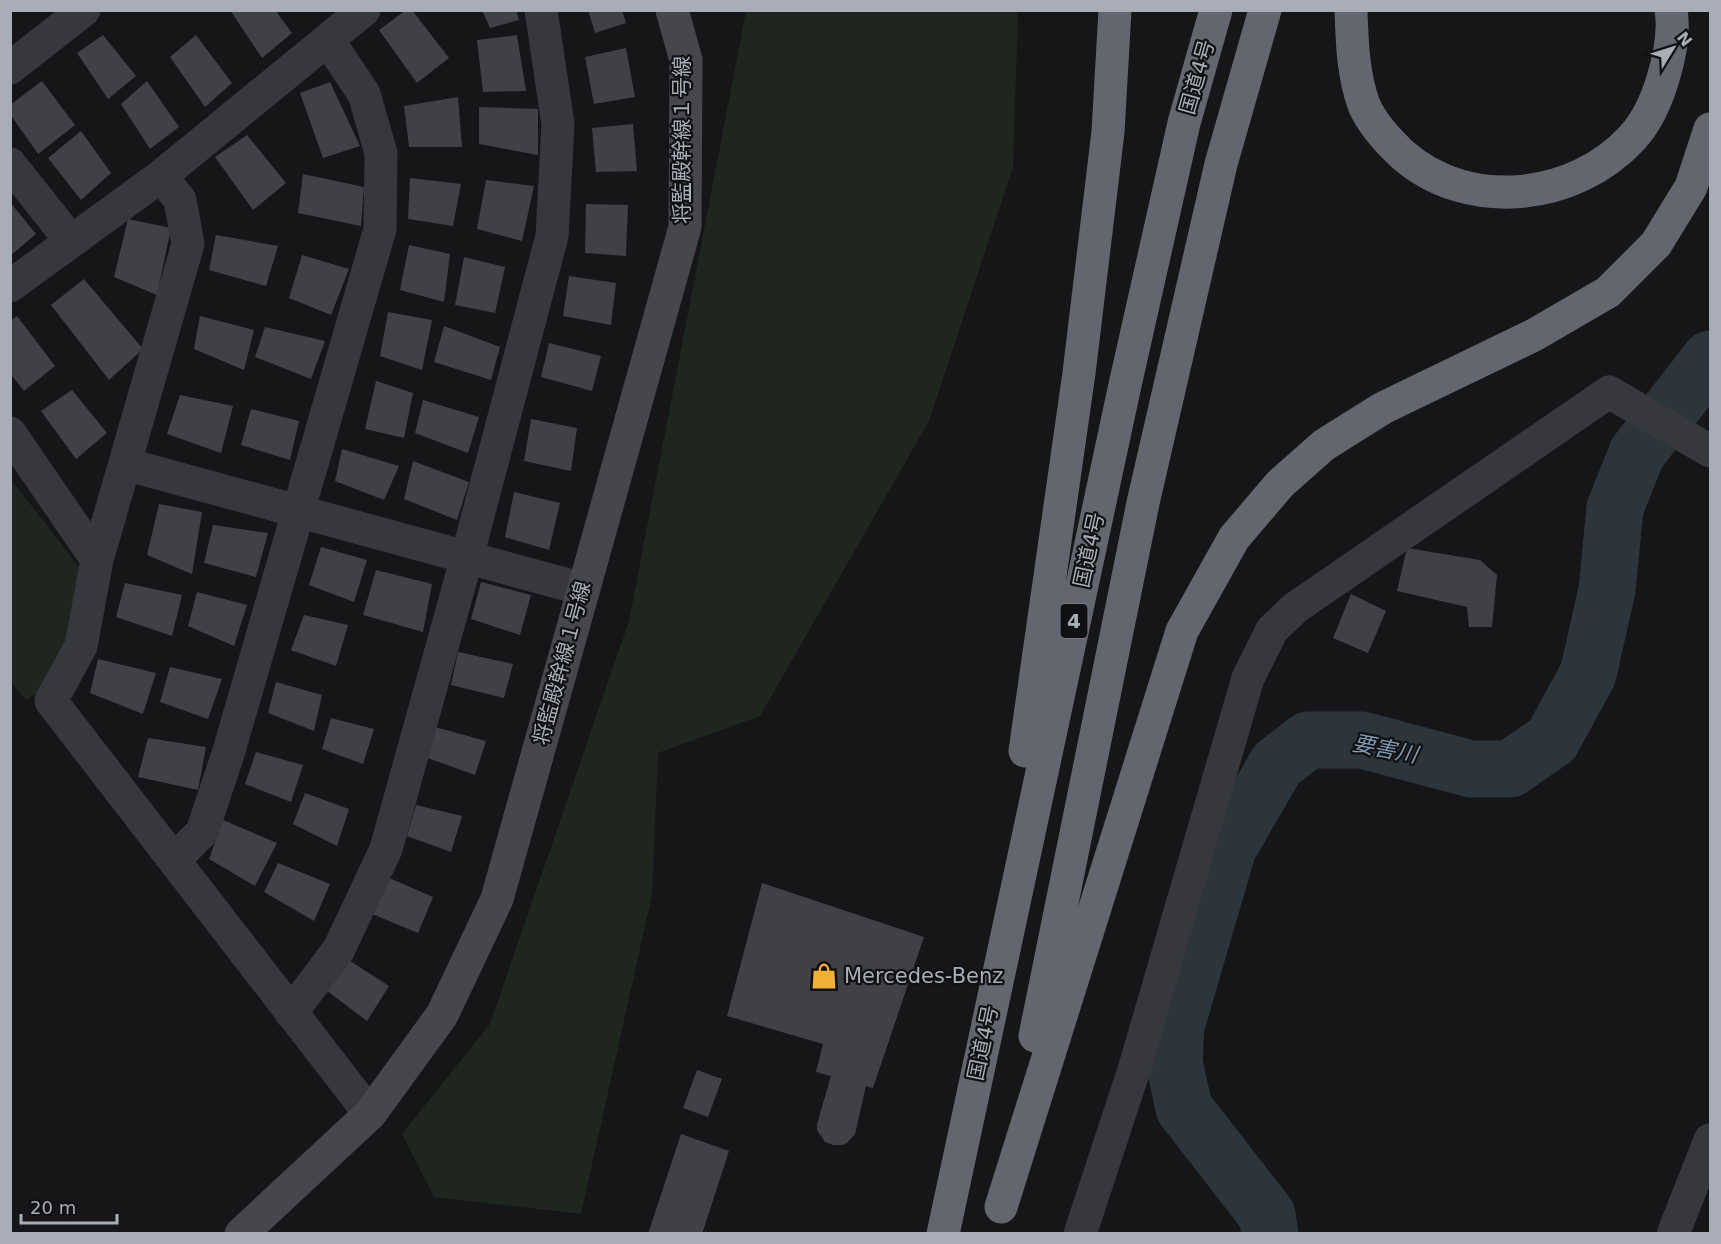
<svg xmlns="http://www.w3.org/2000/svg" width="1721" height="1244" font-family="'DejaVu Sans','Noto Sans JP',sans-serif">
  <rect width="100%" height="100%" fill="#161618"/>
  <path fill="#1e261f" d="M746,11h272l-5,156 -84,254 -169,295 -102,37 -6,142 -71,319 -147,-17 -32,-63 88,-110 139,-403z
    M10,478l70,90 -11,75 -29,48 -14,9 -15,-18z"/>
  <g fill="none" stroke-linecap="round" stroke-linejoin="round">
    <path stroke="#2c353c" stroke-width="57" d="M1270,1234l-3,-19 -83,-107 -10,-46 2,-36 52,-178 49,-84 31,-24h54l109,29h39l42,-29 36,-66 19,-84 8,-82 22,-55 73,-94"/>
  </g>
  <path fill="#404145" d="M230,10h45l17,23 -30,25z
    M406,10h6l37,48 -32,25 -38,-53z
    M482,10h34l3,10 -29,8z
    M588,10h34l4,13 -31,10z
    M103,35l33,41 -28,23 -31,-46z
    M196,35l36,48 -27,24 -35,-50z
    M517,35l9,56 -43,1 -6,-52z
    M626,48l9,49 -41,7 -9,-47z
    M42,81l33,44 -37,29 -28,-40v-9z
    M147,81l32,46 -29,22 -29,-45z
    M330,82l30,64 -37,12 -23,-65z
    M458,97l4,50h-53l-5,-41z
    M479,107l59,2v46l-59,-11z
    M633,124l4,47 -41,1 -4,-44z
    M81,131l30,42 -30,27 -33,-42z
    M247,135l39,48 -33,27 -38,-53z
    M303,174l61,13 -3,39 -63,-13z
    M410,178l51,6 -8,42 -45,-7z
    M486,180l48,6 -12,55 -45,-12z
    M10,202l26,32 -26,22z
    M586,204l42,1 -2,51 -41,-3z
    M128,219l43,9 -14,67 -43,-18z
    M216,235l62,11 -12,40 -57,-16z
    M409,245l41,9 -6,48 -44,-12z
    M302,255l47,14 -18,46 -42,-17z
    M464,257l41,10 -10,46 -40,-8z
    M569,276l47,7 -5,42 -48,-9z
    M84,279l59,70 -34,31 -58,-75z
    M388,312l44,8 -10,50 -42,-14z
    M17,316l38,50 -31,25 -14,-18v-52z
    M200,316l54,14 -10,40 -50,-21z
    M444,326l56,21 -9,33 -57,-18z
    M265,327l60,14 -14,38 -56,-22z
    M549,343l52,13 -9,35 -51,-14z
    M376,381l37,12 -9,45 -39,-9z
    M72,390l35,43 -31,26 -35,-48z
    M180,395l53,11 -12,47 -54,-19z
    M423,400l56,17 -11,36 -53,-20z
    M251,409l48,12 -9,39 -49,-15z
    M531,419l46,9 -6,43 -47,-10z
    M342,449l57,17 -15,34 -49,-19z
    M413,461l56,21 -12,38 -53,-21z
    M514,492l46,11 -11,47 -44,-13z
    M159,504l43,8 -10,62 -45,-19z
    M213,525l55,8 -12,44 -52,-14z
    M321,547l46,13 -13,42 -45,-17z
    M1407,548l73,12 17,15 -5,52h-23l-2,-20 -70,-16z
    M376,570l56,14 -9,48 -60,-17z
    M481,582l50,13 -11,40 -49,-16z
    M125,583l57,12 -10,41 -56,-19z
    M197,592l50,13 -13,41 -46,-20z
    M1351,594l35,17 -18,42 -35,-15z
    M304,615l44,10 -12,41 -45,-16z
    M458,652l55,12 -9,34 -53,-13z
    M98,659l58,14 -13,41 -53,-21z
    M170,667l52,12 -14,40 -48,-17z
    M276,682l46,13 -8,36 -46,-18z
    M331,718l43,11 -11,35 -41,-15z
    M435,727l51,14 -11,34 -50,-18z
    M148,738l58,9 -8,43 -60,-13z
    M256,752l47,13 -12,37 -46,-18z
    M305,793l44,16 -12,37 -44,-22z
    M416,805l46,11 -11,36 -44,-16z
    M223,820l54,23 -22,43 -46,-27z
    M278,863l52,21 -16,37 -50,-29z
    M387,877l46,20 -15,36 -46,-19z
    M762,883l162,54 -51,151 -7,-2 -11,48 -8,9 -5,2h-9l-8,-3 -8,-12v-6l14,-48 -15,-4 7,-28 -96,-28z
    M344,957l45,29 -22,35 -45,-34z
    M697,1070l25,9 -14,38 -25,-9z
    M681,1134l48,17 -27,83h-54z"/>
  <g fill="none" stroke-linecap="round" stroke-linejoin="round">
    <path stroke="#37383d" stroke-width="33" d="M10,68l74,-58
      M10,164l61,77
      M161,176l19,24 8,44 -91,316 -16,86 -30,55 319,413
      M10,286l151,-110 203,-166
      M10,433l87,127
      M125,464l458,125
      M174,860l28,-28 26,-78 152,-525 1,-76 -17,-59 -36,-54
      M291,1013l48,-64 47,-100 81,-292 85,-321 6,-112 -17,-114
      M1080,1234l54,-164 114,-392 24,-48 23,-22 314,-216 101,59
      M1673,1234l37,-94"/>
    <path stroke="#45474d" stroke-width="33" d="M241,1234l129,-120 72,-99 55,-116 188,-672 1,-167 -14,-50"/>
    <path stroke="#63666e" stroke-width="33" d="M1351,10c1,32 2,65 13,95 8,19 24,36 39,50 65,57 171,46 229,-17 14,-15 24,-37 30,-56 7,-23 13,-48 9,-72
      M1025,751l54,-378 29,-241 7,-122
      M1035,1036l108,-533 78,-339 44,-154
      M1001,1207l181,-576 52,-93 46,-54 44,-39 59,-37 151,-73 74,-43 48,-48 35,-57 19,-58
      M943,1234l182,-849 59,-262 32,-113"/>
  </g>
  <defs>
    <g id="shop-bare" transform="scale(2.07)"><path d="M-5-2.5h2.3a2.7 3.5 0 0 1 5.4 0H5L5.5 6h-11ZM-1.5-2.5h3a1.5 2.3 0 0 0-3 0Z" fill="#f2b134" stroke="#111113" stroke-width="2.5" paint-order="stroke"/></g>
  </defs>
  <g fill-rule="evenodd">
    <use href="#shop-bare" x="824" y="976"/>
  </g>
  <g text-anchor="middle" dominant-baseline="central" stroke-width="4.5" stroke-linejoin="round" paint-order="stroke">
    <rect fill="#111113" stroke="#7b7e86" stroke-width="1.5" x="1060.5" y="604" width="27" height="34" rx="4.5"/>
    <g font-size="20" font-weight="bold" fill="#a8adb8">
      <text x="1074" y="621">4</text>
    </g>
    <g font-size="21" fill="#a8adb8" stroke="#111113">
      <text transform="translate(1197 77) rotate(-74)">国道4号</text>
      <text transform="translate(682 140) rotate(-90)">将監殿幹線１号線</text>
      <text transform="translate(1089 550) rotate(-78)">国道4号</text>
      <text transform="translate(562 663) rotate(-75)">将監殿幹線１号線</text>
      <text transform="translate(983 1043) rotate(-78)">国道4号</text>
    </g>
    <g font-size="21" fill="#a8adb8" stroke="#111113" text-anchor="start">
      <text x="844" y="976">Mercedes-Benz</text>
    </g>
    <g font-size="22" font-style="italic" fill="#7f9bb3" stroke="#111113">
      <text transform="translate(1385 749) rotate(11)">要害川</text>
    </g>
  </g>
  <rect width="1721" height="1244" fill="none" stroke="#a8adb8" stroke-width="24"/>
  <g transform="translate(1673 48) rotate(52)" stroke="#111113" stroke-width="4.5" paint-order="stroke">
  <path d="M0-4.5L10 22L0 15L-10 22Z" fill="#a8adb8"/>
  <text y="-9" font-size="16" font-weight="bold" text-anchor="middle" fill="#a8adb8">N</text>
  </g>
  <path d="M21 1214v9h96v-9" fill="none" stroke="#a8adb8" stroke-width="3"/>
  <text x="30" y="1214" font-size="18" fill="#a8adb8" stroke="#111113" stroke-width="4.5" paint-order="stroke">20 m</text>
</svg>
